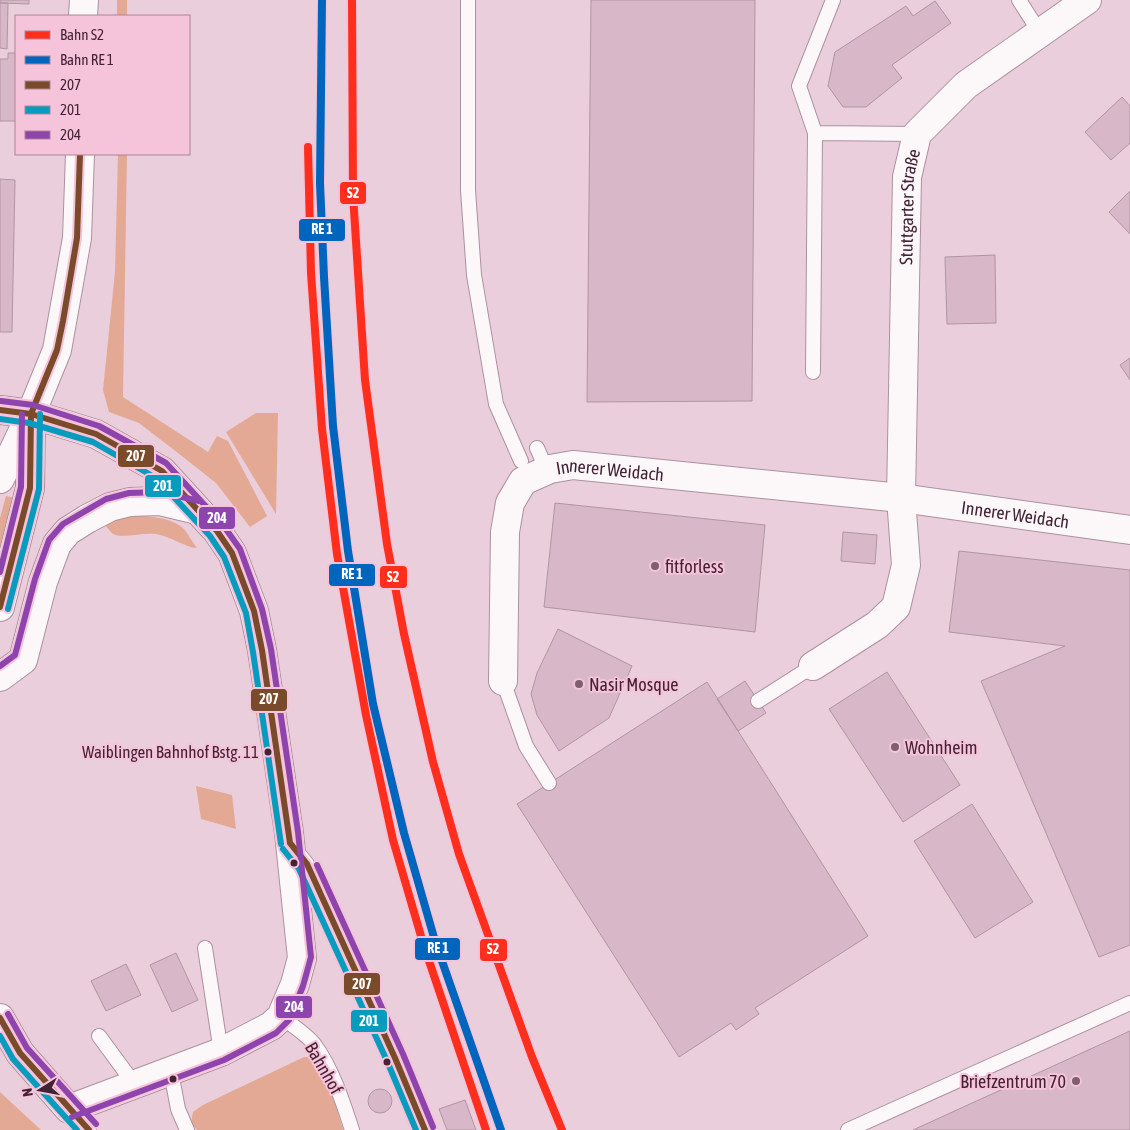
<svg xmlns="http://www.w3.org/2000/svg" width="1130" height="1130" font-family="'Asap Condensed',sans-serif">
  <rect width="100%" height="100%" fill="#eacedb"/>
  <path fill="#e3a995" d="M117,0h10v16h-10z
    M118,154h9l-4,243 85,55 9,-16 11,5 39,75 -17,11 -34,-44 -38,-30 -39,-30 -30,-11 -6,-22 12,-118z
    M256,413h22l-2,101 -50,-82z
    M6,496l8,2 -14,53v-33z
    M132,516c16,0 38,1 51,12 5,5 9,14 14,20 -11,0 -27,-12 -41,-14 -12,-2 -34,5 -43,0 -3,-2 -6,-7 -8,-9l6,-4z
    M196,786l36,9 4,34 -35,-10z
    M304,1057h12l19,46 8,27h-146l-6,-7 2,-11 10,-7z
    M0,1092l41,38h-41z"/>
  <path fill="#d8b7c8" stroke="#b095a2" d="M0,0h29v4l-29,-1z
    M591,0h164l-3,401 -165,1z
    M935,1l16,22 -59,42 10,13 -36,29h-23l-15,-21 7,-34 71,-46 7,10z
    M0,3h8l-1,46 -7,-1z
    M8,53h8v68h-16v-62h8z
    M1122,97l8,9v37l-19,17 -26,-28z
    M0,179l15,1 -3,152h-12z
    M1130,191v43l-21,-22z
    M995,255l1,68 -49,1 -2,-67z
    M1130,358v22l-10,-15z
    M555,503l210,22 -10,107 -211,-25z
    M843,532l34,3 -2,29 -34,-3z
    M959,551l171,19v375l-31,12 -118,-276 84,-35 -116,-14z
    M558,629l74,37 -23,52 -50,33 -22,-36 -6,-21 6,-21z
    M887,672l73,113 -57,37 -74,-113z
    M745,681l21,32 -28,18 -21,-32z
    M707,682l161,254 -113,72 4,6 -23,16 -5,-7 -52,34 -162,-253z
    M972,804l61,98 -58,36 -61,-97z
    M176,953l22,47 -26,12 -22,-47z
    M126,964l15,31 -35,16 -15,-30z
    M1130,1031v99h-217z
    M368 1101a12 12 0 1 1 24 0a12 12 0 1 1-24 0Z
    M465,1100l11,30h-29l-8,-21z"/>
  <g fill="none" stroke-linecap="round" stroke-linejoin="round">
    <g stroke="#ac919e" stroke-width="16">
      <path id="service" d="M468,0v190l6,85 22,129 25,57
        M833,0l-34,86 16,47 102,1
        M1019,0l21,33
        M813,372l2,-239
        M537,448l10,23
        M503,681l23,65 23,37
        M758,701l55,-35
        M294,848l13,16 88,194 30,72
        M205,948l16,104
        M281,1017c11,8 25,17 33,27 18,24 29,58 38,86
        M99,1036l36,49
        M171,1072l7,37 9,21
        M69,1109l20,21
        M848,1130l282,-127"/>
    </g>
    <g stroke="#ac919e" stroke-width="30">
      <g id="minor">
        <path id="s1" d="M813,666l64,-41 19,-18 10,-42 -5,-67 6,-321 10,-43 49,-49 121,-85"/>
        <path d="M0,677l23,-17 20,-78 14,-38 11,-13 19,-12 23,-12 20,-5 29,-1 38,9"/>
        <path id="s2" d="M503,681l2,-149 5,-29 13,-22 27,-12 23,-4 328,33 229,32"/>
        <path d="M0,1018l20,35 49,56 152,-57 50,-26 10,-9 14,-33 7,-26 -13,-125 -27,-183 -8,-39 -22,-58 -15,-22 -55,-60 -66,-37 -65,-20"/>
      </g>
    </g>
    <g stroke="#ac919e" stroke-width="30">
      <path id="tertiary" d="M83,16l1,-16
        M0,410l31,4
        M0,479l31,-65 26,-64 20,-112 3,-84
        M0,607l30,-119 1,-65"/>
    </g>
    <use href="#service" stroke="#fcf8fa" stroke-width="14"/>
    <use href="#minor" stroke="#fcf8fa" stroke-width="28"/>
    <use href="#tertiary" stroke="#fcf8fa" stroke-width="28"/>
    <g stroke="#f5c3da" stroke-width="10">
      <path id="bus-1" d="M0,410l31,4 65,20 66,37 55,60 15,22 22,58 8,39 28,193
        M0,607l30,-119 1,-74 26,-64 6,-29 14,-83 3,-84
        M290,843l17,21 88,194 30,72
        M0,1018l20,35 69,77"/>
    </g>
    <g stroke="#f5c3da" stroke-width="10">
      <path id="bus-2" d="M0,419l29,4 64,19 63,36 54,58 14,21 22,56 7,39 28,192
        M8,609l31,-120 1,-75
        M283,849l16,20 88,192 29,69
        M0,1036l13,23 64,71"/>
    </g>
    <g stroke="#f5c3da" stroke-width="10">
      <path id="bus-3" d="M1,401l32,4 66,21 67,37 57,62 17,24 22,60 9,40 27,183 13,125 -8,29 -14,34 -13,13 -52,27 -152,57
        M0,572l21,-85 1,-73
        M0,666l15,-11 20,-76 14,-39 14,-16 43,-25 23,-6 31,-1 39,9
        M317,865l86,189 30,73
        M8,1014l19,34 69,76"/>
    </g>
    <use href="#bus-1" stroke="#7a4b2a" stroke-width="6"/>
    <use href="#bus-2" stroke="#079cbe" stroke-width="6"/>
    <use href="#bus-3" stroke="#8e44ad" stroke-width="6"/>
    <g stroke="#f5c3da" stroke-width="11">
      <path id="rail-1" d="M352,0l1,195 12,185 22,164 17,90 29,128 26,92 73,203 30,73
        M308,147l3,126 11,156 15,125 29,161 27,125 30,103 63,187"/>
    </g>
    <g stroke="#f5c3da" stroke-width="11">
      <path id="rail-2" d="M322,0l-2,183 4,94 9,149 15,125 25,153 31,129 31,108 66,189"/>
    </g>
    <use href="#rail-1" stroke="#ff2e1d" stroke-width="8"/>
    <use href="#rail-2" stroke="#0065bd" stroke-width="8"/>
  </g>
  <g fill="#7d5f6e" stroke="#f5c3da" stroke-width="2">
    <circle cx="655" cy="566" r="5"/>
    <circle cx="579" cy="684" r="5"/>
    <circle cx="895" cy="747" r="5"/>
    <circle cx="1076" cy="1081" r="5"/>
  </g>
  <g fill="#432333" stroke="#f5c3da" stroke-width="2">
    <circle cx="268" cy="752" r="4.5"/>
    <circle cx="294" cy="863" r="4.5"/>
    <circle cx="387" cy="1062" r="4.5"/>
    <circle cx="173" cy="1079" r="4.5"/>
  </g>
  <g text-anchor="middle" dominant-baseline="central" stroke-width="4" stroke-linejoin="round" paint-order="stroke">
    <g font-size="17" fill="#432333" stroke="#f5c3da" text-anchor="end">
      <text x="259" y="752">Waiblingen Bahnhof Bstg. 11</text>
    </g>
    <g font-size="18" fill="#432333" stroke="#f5c3da">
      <text stroke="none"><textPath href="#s1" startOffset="504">Stuttgarter Straße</textPath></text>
      <text stroke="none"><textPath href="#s2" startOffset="294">Innerer Weidach</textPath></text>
      <text stroke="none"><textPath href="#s2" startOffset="702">Innerer Weidach</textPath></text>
      <text transform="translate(324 1068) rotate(60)">Bahnhof</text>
    </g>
    <g font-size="18" fill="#432333" stroke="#f5c3da" text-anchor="start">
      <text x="665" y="566">fitforless</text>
      <text x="589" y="684">Nasir Mosque</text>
      <text x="905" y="747">Wohnheim</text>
      <text x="1066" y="1081" text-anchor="end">Briefzentrum 70</text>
    </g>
  </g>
  <g stroke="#f5c3da" stroke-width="2">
    <rect x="339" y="181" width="28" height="24" rx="5" fill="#ff2e1d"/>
    <rect x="298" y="218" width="48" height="24" rx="5" fill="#0065bd"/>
    <rect x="117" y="444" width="38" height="24" rx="5" fill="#7a4b2a"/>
    <rect x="144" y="474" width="38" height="24" rx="5" fill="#079cbe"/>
    <rect x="198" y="506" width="38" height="24" rx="5" fill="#8e44ad"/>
    <rect x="328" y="563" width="48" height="24" rx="5" fill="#0065bd"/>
    <rect x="379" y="565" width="29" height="24" rx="5" fill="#ff2e1d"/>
    <rect x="250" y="688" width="38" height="24" rx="5" fill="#7a4b2a"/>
    <rect x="414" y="937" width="47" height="24" rx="5" fill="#0065bd"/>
    <rect x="479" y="938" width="29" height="24" rx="5" fill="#ff2e1d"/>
    <rect x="343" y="972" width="38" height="24" rx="5" fill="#7a4b2a"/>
    <rect x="275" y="995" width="38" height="24" rx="5" fill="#8e44ad"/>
    <rect x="350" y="1009" width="38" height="24" rx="5" fill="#079cbe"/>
  </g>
  <g font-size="14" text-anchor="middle" font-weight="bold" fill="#fff">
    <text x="353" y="198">S2</text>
    <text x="322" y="234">RE 1</text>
    <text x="136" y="461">207</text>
    <text x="163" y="491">201</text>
    <text x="217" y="523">204</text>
    <text x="352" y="579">RE 1</text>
    <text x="393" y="582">S2</text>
    <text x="269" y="704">207</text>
    <text x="438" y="953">RE 1</text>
    <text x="493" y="954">S2</text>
    <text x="362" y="989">207</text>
    <text x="294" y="1012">204</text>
    <text x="369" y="1026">201</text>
  </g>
  <rect x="15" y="15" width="175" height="140" fill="#f5c3da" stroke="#ae8397"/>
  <rect x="25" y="31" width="25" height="8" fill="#ff2e1d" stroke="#ae8397"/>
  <text x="60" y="40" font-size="15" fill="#432333">Bahn S2</text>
  <rect x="25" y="56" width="25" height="8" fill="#0065bd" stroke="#ae8397"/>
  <text x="60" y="65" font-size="15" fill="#432333">Bahn RE 1</text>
  <rect x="25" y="81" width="25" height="8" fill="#7a4b2a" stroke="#ae8397"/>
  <text x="60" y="90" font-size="15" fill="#432333">207</text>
  <rect x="25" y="106" width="25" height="8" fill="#079cbe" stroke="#ae8397"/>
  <text x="60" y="115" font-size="15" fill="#432333">201</text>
  <rect x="25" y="131" width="25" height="8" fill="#8e44ad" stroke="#ae8397"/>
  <text x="60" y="140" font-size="15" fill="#432333">204</text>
  <g transform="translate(40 1090) rotate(259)" stroke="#f5c3da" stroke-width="4" paint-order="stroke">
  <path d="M0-4L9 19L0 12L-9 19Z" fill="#432333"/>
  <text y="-8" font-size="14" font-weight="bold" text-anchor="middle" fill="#432333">N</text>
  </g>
</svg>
